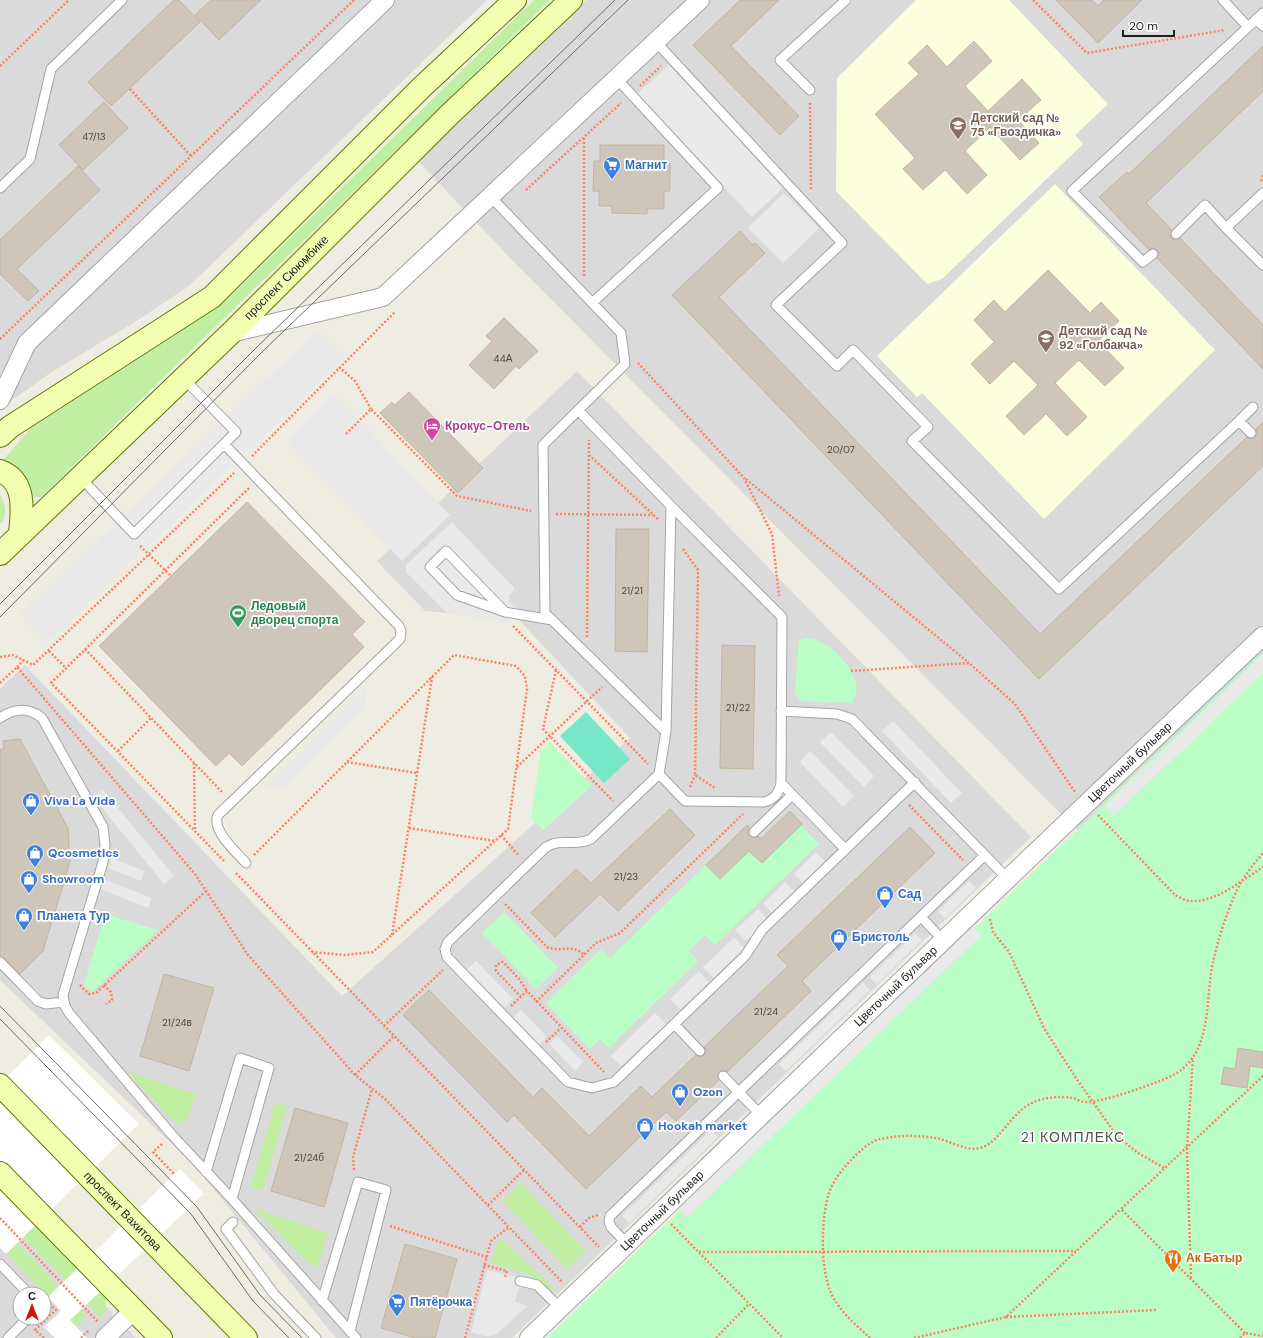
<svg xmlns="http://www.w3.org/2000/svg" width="1263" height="1338" font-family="'DM Sans',sans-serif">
  <rect width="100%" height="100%" fill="#efece2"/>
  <path fill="#dbdada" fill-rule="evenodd" d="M0,0h487l-298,286 -51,34 -88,53 -50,36z
    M586,0h677v665l-178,173 -570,-575 -97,-102z
    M577,371l454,466 -519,501h-176l-143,-174 -193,-184v-291l25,-24 317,331 288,-258 -112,-119 -93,-8 -48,-50z
    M0,1196l136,142h-136zM20,1294h24v24h-24z"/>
  <path fill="#fbffdb" d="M916,0h93l99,104 -33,31 8,9 -141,135 -15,5 -91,-93 1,-113z
    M1055,184l160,166 -171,169 -122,-126 -5,4 -40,-41z"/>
  <path fill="#c0efa2" d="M534,0h16l-509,497h-6l-33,-36 29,-33 143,-92 54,-37z
    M0,494c5,8 8,23 0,30z
    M128,1072l68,22 -10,27 -6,2 -8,-3z
    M275,1103l12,3 -24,84 -12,-3z
    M521,1183l65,68 -18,18 -66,-68z
    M253,1208l75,25 -10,34 -11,-5z
    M36,1225l68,68c3,10 3,16 -2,25l-79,-81z
    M501,1239l53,49 -5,5 -20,-18 -38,-12 6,-19z
    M17,1243l70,73 -11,10 -69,-72z"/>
  <path fill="#b9ffc6" d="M806,638c20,1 44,24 50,44 2,7 -1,15 -4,21l-50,-2 -7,-7v-5l4,-49z
    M1263,652v686h-716z
    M550,742l42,44 -49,44 -12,-13 10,-67z
    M801,826l18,18 -104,101 -10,-10 -16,16 9,10 -89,87 -9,-9 -10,10 -44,-46 55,-54 9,9 96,-93 14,14 29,-28 13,12z
    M504,912l54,56 -22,21 -54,-56z
    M105,914l53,16 -66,62 -8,-7z"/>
  <path fill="#77e7c7" d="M586,712l44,47 -26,24 -44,-47z"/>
  <path fill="#e9e9e9" d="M669,65l114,123 -31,29 -115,-123z
    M784,193l35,35 -36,35 -35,-35z
    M318,330l27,28 -298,285 -27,-29z
    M334,394l116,121 -48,46 -116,-121z
    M452,522l63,67 -6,6v7l10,9 -10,13 -63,-12 -40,-40v-7z
    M1263,654v19l-149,143 -9,-10z
    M366,686l-1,22 -82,82 -18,-2z
    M893,721l69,72 -11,10 -69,-72z
    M831,732l43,44 -10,11 -44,-45z
    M810,751l44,45 -11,11 -43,-45z
    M103,790l71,86 -10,8 -70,-86z
    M816,852l10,11 -22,21 -10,-10z
    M111,858l34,13 -4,10 -33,-13z
    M103,879l49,19 -4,10 -48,-19z
    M969,881l7,7 -31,30 -7,-7z
    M785,882l10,10 -22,22 -10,-11z
    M758,909l10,10 -22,22 -11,-11z
    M970,924l11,12 -294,282 -12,-13z
    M915,933l7,7 -45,44 -7,-7z
    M734,937l10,11 -31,30 -10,-11z
    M476,961l37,38 -9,8 -37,-38z
    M699,971l10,11 -29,27 -10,-10z
    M863,983l7,7 -84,81 -7,-7z
    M521,1010l26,27 -8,8 -26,-27z
    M655,1013l11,11 -45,42 -10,-10z
    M557,1036l26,26 -8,9 -26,-27z
    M711,1130l7,7 -89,86 -7,-7z
    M487,1270l34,8 -6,24 12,4 -29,27 -10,4 -17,-5z"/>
  <path fill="#fff" d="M49,1035l90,89 -133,130 -6,-6v-164z
    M180,1169l24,25 -134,126 17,18h-32l-11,-11 17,-16 -13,-14z"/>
  <path fill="#cfc6ba" stroke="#c2b4a3" d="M174,0h5l21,22 -89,84 -23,-24z
    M211,0h50l-42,40 -24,-25z
    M740,0h39l-48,46 68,70 -19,19 -87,-90z
    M1056,0h36l6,6 6,-6h38l-44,43z
    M974,41l18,20 -27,25 23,25 34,-32 19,21 -23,20 21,23 -19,17 -30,-33 -25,24 22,24 -20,19 -22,-24 -22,20 -20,-21 12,-11 -40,-44 44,-40 -11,-11 19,-18 20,22z
    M1263,46v45l-117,112 26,27 -2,3 2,5 3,2 5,-2 83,87v44l-106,-111 2,-5 -2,-3 -5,-2 -3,2 -50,-53 28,-25 2,2z
    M104,102l24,26 -45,42 -24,-25z
    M600,145h64v18h6v28h-6v18h-17v5l-35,-1v-7h-13v-15h-6l1,-30h6z
    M78,166l22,24 -83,79 22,22 -11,10 -28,-27v-34z
    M740,231l13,14 2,-2 10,10 -46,44 321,337 207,-197 3,2 5,-2 2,-3 -1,-5 7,-7v44l-224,213 -367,-384z
    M1048,270l42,43 11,-11 18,19 -21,20 26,27 -19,18 -26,-26 -24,23 32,34 -20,19 -21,-22 -22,21 -18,-19 32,-31 -24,-24 -24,23 -19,-20 23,-22 -20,-22 20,-20 11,12z
    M504,318l34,33 -19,18 -3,-3 -22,23 -25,-24 23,-24 -6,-5z
    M409,392l74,76 -25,25 -78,-80 12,-11 3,3z
    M247,502l118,120 -13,12 12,13 -122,119 -13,-13 -13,13 -117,-120z
    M616,529h33l-2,123 -32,-1z
    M722,645l33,1 -2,123 -33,-1z
    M20,739l48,89 2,34 -27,89 -23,23 -16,-16 -4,-2v-206l4,-2 -1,-7z
    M670,809l25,26 -77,76 -18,-17 -45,43 -24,-24 45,-44 15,14z
    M790,811l12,13 -40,39 -13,-12 -29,28 -14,-14 41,-40 3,3 -2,5 2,3 5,2 3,-2 3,3z
    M910,827l25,26 -133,128 9,10 -84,81 -5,-2 -3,2 -2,5 2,3 -43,41 -10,-9 -80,77 -72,-74 -7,7 -104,-107 26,-25 104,107 9,-9 47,48 52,-50 11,11 44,-42 5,2 3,-2 2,-5 -2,-3 84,-81 -11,-11z
    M164,974l50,14 -25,83 -49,-15z
    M1238,1048l25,4v16l-13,-2 -3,22 -26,-4 3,-17 11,2z
    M295,1108l53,15 -24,84 -53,-16z
    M405,1244l52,15 -22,79h-19l-35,-10z"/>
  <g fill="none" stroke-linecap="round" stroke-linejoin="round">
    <g stroke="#a4a4a4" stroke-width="11">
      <path id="service" d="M1223,0l25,27
        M1256,19l7,7
        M656,42l186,201 -66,62 61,61 16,-16 75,77 -16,14 147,148 180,-168 12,12
        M810,90l-30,-30 66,-60
        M0,188l30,-29 21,-90 71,-69
        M1263,193l-37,35 37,37
        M490,196l131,137 4,31 -82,81 2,168 121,119
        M1176,234l29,-29 21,23
        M1153,254l-10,8 -71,-71 191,-178
        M592,303l126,-115 -101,-109
        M578,410l93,96 111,111 -1,166c-2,10 -6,16 -17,19l-79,-1 -26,-27
        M1239,421l14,-14
        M224,444l175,182 2,5 -1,8 -182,176c-7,15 18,37 28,48
        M80,477l54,57 102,-102 -52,-53
        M671,506l-5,226 -7,42 -68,65c-15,8 -31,-2 -46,9l-97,94 -3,7 2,8 121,125 24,6 22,-6 131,-126 17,-26 153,-148
        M505,612l-48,-17 -27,-28 16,-16 59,61 47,8
        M781,711l56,3 15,5 156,160
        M0,718c15,-10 28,-11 42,0l61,109 2,18 -2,17 -40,133 2,11 4,7 103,122 60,64 124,139
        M781,783l64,66
        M754,832l38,-37
        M921,917l22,23
        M0,962l38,39 8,3 18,-2
        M674,1024l26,27
        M723,1076l38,39
        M206,1172l34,-114 29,10 -37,131
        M233,1222l-7,7 48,65 42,44
        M628,1245l-17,-18 -2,-6 1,-5 375,-361
        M0,1264l29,30
        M520,1281l17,4 23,23
        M322,1301l36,-119 28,8 -36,141
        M8,1338l20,-20"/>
    </g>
    <g stroke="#a4a4a4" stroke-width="20">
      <g id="minor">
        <path d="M231,333l152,-36 317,-297"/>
        <path d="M0,400l27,-57 358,-343"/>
        <path d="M105,1338l28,-27"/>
        <path id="s1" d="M529,1338c245,-234 488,-470 734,-702"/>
      </g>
    </g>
    <g stroke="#5e7800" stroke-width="24">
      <g id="secondary">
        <path d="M0,436l10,-9 202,-130 210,-210 93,-87"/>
        <path d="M0,471c27,10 22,40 20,63"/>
        <path id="s2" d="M0,554l231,-221 219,-219 121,-114"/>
        <path id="s3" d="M0,1085l246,253"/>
        <path d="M0,1173l161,165"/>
      </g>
    </g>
    <path stroke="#ff8363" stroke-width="2.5" stroke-dasharray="2 2" stroke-linecap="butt" d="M1033,0l54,53 138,-23
      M0,66l69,-66
      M640,86l21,-20
      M130,89l61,67
      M810,103l1,87
      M1261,181l2,-7
      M526,190l95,-87
      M584,276v-139
      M0,339l354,-339
      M638,363l106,115 28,56 7,62
      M339,367l16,14 16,28
      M346,434l25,-25 86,87 74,15
      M589,455l69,64
      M252,456l143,-144
      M746,479l223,184
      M556,514l97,1
      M140,546l31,30
      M683,549l15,21 -3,205 20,13
      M513,626l135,138
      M587,637l2,-197
      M85,649l138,144
      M49,651l17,17
      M0,657l13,-2 20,10 201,-192
      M17,667l7,-7
      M556,670l-13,59 70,72
      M851,671l118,-8 46,41 60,88
      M0,683l17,-16 178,207 53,81 107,120 30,24 178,184
      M118,751l33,-33
      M347,762l70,11
      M194,763l1,69
      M517,767l85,-80
      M690,787l5,-12
      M909,805l54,55
      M1098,815l77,80c4,2 10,6 15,6 26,2 52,-21 73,-34
      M409,828l86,13
      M501,835l18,21
      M254,855l200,-200 62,11 9,10 2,13 -19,140 -135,123 -29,3 -32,-3
      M224,861l-173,-178 198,-195
      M236,873l363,374
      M505,904l42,43c13,6 26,-4 37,8
      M990,919l3,13 16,20 36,78 33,51 39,55 21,17 28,16
      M392,935l40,-258
      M80,985l9,9 7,-1 110,-102
      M104,985l7,7 1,8 -6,4
      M521,997l-25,-26v-6l7,-3 17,18 7,11
      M536,1002l60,-59 24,-10 123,-119
      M511,1006l16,-15 77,81
      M384,1026l59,-56
      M546,1042l15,-14
      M355,1075l39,-39
      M162,1144l-9,8 22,23
      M354,1170l-1,-13 19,-68
      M488,1205l36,-35
      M0,1218l98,104
      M671,1224l112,114
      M390,1226l97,31
      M580,1227l9,-9 9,-3
      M699,1252l377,-1
      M484,1265l23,6 -2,6
      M1191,1278l-4,-129 6,-91
      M44,1298l9,9 -9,8
      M1006,1317l151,-7
      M1245,1333l-124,-124 142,-133
      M44,1338l-9,-8 23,-22
      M81,1338l8,-8
      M465,1338l26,-97 18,-14
      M716,1338l33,-34
      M870,1338c-14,-13 -31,-27 -39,-45 -11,-25 -10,-75 -2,-100 5,-14 15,-26 25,-36 7,-7 17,-16 26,-18 18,-4 38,-4 56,-1 15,3 32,15 47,9 19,-8 28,-35 51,-45 10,-5 28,-6 39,-4 4,1 8,4 12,4 13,2 79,-21 92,-29 36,-23 28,-75 36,-111 5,-23 18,-64 30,-83 6,-9 13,-18 20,-26
      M914,1338l92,-21 115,-108
      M1240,1338l5,-5 18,3"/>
    <use href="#service" stroke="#fff" stroke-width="9"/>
    <use href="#minor" stroke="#fff" stroke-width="18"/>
    <use href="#secondary" stroke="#f3ffb0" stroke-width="22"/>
    <path stroke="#6b6b6b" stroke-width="1" d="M0,604l257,-257 358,-347
      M0,617l262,-265 366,-352
      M0,1006l197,201 63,88 42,43
      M0,1019l191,195 62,87 36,37"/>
  </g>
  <defs>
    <g id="school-pin" transform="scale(0.9)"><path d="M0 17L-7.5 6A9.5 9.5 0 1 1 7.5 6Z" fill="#8d6e63" stroke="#fff"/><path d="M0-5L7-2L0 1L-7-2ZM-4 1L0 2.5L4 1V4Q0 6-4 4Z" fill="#fff"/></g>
    <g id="supermarket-pin" transform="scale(0.9)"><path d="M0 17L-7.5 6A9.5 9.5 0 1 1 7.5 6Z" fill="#3f7fe0" stroke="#fff"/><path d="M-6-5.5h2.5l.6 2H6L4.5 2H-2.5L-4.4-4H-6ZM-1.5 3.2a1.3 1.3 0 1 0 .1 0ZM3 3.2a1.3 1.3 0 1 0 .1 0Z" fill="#fff"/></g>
    <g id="hotel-pin" transform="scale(0.9)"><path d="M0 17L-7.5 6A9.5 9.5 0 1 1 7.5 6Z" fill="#d1479c" stroke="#fff"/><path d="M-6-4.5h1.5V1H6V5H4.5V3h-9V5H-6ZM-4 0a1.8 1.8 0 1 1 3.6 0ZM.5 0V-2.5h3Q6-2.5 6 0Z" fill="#fff"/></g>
    <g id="stadium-pin" transform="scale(0.9)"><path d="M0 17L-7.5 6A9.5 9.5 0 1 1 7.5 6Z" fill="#2e9e5b" stroke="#fff"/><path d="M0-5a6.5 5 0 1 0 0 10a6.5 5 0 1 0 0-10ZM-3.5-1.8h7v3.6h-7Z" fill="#fff"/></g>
    <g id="shop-pin" transform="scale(0.9)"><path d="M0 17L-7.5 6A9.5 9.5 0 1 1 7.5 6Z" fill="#3f7fe0" stroke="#fff"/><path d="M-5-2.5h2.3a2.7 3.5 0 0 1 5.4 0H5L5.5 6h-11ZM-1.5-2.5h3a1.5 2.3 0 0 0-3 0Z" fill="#fff"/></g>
    <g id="restaurant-pin" transform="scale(0.9)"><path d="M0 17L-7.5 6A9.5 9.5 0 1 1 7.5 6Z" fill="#e8710a" stroke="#fff"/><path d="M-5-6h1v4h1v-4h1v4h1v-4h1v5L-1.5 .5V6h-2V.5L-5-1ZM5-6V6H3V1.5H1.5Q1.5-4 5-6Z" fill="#fff"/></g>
  </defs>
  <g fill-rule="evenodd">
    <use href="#school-pin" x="958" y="125"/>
    <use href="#supermarket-pin" x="612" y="165"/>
    <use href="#school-pin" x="1046" y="338"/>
    <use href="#hotel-pin" x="432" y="426"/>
    <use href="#stadium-pin" x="238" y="613"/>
    <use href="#shop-pin" x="31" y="801"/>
    <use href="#shop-pin" x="35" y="853"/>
    <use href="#shop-pin" x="29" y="879"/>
    <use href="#shop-pin" x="885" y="894"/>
    <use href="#shop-pin" x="24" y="916"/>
    <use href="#shop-pin" x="839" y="937"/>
    <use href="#shop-pin" x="680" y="1092"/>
    <use href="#shop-pin" x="645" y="1126"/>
    <use href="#restaurant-pin" x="1173" y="1258"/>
    <use href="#supermarket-pin" x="397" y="1302"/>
  </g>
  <g text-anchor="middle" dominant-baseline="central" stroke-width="3.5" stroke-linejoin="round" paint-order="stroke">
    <g font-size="10" fill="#4a4744">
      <text x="94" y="136">47/13</text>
      <text x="503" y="358">44А</text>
      <text x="841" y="449">20/07</text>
      <text x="632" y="590">21/21</text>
      <text x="738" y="707">21/22</text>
      <text x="626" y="876">21/23</text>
      <text x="766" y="1011">21/24</text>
      <text x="177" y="1022">21/24в</text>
      <text x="309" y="1157">21/24б</text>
    </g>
    <g font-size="12" font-weight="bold" fill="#785e54" stroke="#fff" text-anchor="start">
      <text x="971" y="118">Детский сад №<tspan x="971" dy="14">75 «Гвоздичка»</tspan></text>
      <text x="1059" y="331">Детский сад №<tspan x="1059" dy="14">92 «Голбакча»</tspan></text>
    </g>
    <g font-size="12" font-weight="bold" fill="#366cbe" stroke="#fff" text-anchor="start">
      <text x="625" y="165">Магнит</text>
      <text x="44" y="801">Viva La Vida</text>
      <text x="48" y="853">Qcosmetics</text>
      <text x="42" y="879">Showroom</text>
      <text x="898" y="894">Сад</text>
      <text x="37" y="916">Планета Тур</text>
      <text x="852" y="937">Бристоль</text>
      <text x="693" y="1092">Ozon</text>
      <text x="658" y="1126">Hookah market</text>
      <text x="410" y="1302">Пятёрочка</text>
    </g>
    <g font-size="12" fill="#1d1d1d" stroke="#fff">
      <text stroke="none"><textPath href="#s2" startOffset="398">проспект Сююмбике</textPath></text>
      <text stroke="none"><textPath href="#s1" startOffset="832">Цветочный бульвар</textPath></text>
      <text stroke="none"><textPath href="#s1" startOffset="508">Цветочный бульвар</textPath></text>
      <text stroke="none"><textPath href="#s3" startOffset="176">проспект Вахитова</textPath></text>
      <text stroke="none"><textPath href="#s1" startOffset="184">Цветочный бульвар</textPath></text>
    </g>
    <g font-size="12" font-weight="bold" fill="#b23c85" stroke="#fff" text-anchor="start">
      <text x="445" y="426">Крокус-Отель</text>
    </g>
    <g font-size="12" font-weight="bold" fill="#27864d" stroke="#fff" text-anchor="start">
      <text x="251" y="606">Ледовый<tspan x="251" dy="14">дворец спорта</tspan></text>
    </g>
    <g font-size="12" font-weight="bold" fill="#c56008" stroke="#fff" text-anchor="start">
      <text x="1186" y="1258">Ак Батыр</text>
    </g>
    <g font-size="14" letter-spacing="1" fill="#505050" stroke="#fff">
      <text x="1073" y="1137">21 КОМПЛЕКС</text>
    </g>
  </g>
  <g transform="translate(32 1306)"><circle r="19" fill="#ffffff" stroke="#a5a5a5"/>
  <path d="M0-3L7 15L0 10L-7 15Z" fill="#ca1500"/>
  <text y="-6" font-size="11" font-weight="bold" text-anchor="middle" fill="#1d1d1d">С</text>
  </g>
  <path d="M1123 30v6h51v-6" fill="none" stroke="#1d1d1d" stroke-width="2"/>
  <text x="1129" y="30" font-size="12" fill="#1d1d1d" stroke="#ffffff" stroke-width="3" paint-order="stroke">20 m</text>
</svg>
